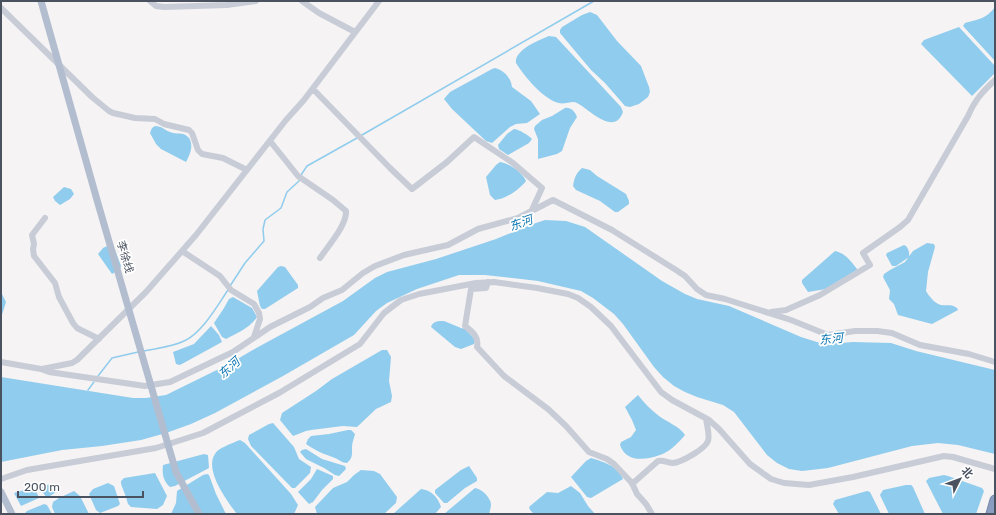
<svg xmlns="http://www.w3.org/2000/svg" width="996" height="515" font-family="Rubik,'Noto Sans SC',sans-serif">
  <rect width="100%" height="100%" fill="#f5f3f3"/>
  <path fill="#90cced" d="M995,7v54l-32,-35 2,-3c14,-4 21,-4 30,-16z
    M590,12l7,3 20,26 24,25 8,21 1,5 -2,5 -9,7 -9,3 -5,-1 -20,-23 -14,-13 -31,-37v-3l2,-3 20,-12z
    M959,27l36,39v7l-23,23 -51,-52 3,-4z
    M549,36l7,1 65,70 2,5c-9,25 -34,-3 -46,-9 -5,-3 -12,2 -18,0 -15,-3 -35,-27 -43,-40 -2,-13 23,-23 33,-27z
    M495,68c9,2 16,10 17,19l19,14 9,13 -13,9 -11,1 -6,3 -18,16 -6,-2 -34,-32 -8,-10 6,-7 42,-23z
    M565,108c5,-1 10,3 12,9l-7,11 -8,23 -5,3 -19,5v-20l-4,-10 1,-3 7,-6 10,-4z
    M155,126c7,0 9,4 15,6 4,2 9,1 13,2 13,4 8,20 3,28l-25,-13 -5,-5 -6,-11 2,-5z
    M514,129c4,0 16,7 18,10l-3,4 -21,12 -9,-6 -1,-4 9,-11z
    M500,162c9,1 23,11 26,19 -6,8 -20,18 -31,19l-5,-5 -4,-18 10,-12z
    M582,168l8,2 7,6 29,18 3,7v3l-11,8h-3l-15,-11 -24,-11 -3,-4c1,-7 3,-13 9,-18z
    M64,187l7,2 3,5 -4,5 -10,6 -5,-4 -2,-4z
    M545,220l21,1 19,6 77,54 23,13 12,5 32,7 72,31 19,6 7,1 26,-2 38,1 25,8 79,19v84l-37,-9 -20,-2 -26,3 -84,22 -26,3 -13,-2 -12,-6 -10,-8 -33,-43 -11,-7 -26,-8 -12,-5 -11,-6 -11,-9 -9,-10 -31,-43 -9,-10 -21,-16 -12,-7 -43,-10 -53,-6h-26l-42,14 -30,14 -11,8 -22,24 -71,41 -68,37 -24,11 -25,9 -25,7 -39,6 -40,4 -61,12v-85l132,21h13l20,-3 63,-31 22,-13 92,-50 32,-23 12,-6 49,-13 60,-20 37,-15z
    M927,243l7,1 1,3 -7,25 -2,19c3,5 9,13 15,14 6,1 11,-1 16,3l1,2 -26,14 -34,-9 -4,-11 -5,-5 1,-9 -7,-13 1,-3 6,-4 15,-8 8,-11z
    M904,245c4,1 6,8 5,12l-13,9h-4l-6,-11 1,-2z
    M107,246l8,4 6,16 -1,3 -8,5 -14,-20 5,-6z
    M835,251c10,2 16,10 22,18v1l-31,19 -18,3 -6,-9v-3z
    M281,266l4,1 13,18v3l-33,21h-3l-2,-3 -3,-15 21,-24z
    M1,292l5,10 -5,16z
    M233,297l19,11 5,9c-6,10 -21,17 -31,22l-4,-2 -8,-14 10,-15 5,-9z
    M444,321l17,7 4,1 10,10 -1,5 -13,5 -6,-2 -24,-20c2,-6 7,-6 13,-6z
    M211,326l8,9 3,7 -42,23 -4,-1 -3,-12 21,-8z
    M382,350h5l4,7 -2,24 3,15 -1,6 -15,7 -19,18 -14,-1 -32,4 -5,1 -13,5 -13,-16 2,-7 34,-22 16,-12z
    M638,395c6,8 13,15 21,21 8,6 20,10 26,19 -6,7 -15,17 -25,20 -14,5 -34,8 -40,-10l1,-3 10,-5 5,-7 -4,-10 -7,-13z
    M273,423l21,24 5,12 12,8 -1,6 -15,15h-3l-41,-42 -3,-7 1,-4 20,-11z
    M348,430h3l4,4c-1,4 -3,9 -3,13 0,7 1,11 -5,16 -5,0 -7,-3 -12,-5 -11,-4 -19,-7 -29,-14l2,-5 3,-3 18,-2z
    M240,440l5,3 46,51 7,11 -4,9h-57c-10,-13 -33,-44 -22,-60 3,-6 16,-10 22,-13z
    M306,449l16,10 23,7 1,3 -7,7 -4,-1 -11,-7 -18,-9 -6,-7 2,-2z
    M204,454l4,1 1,13 -34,18 -5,1c-7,-6 -8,-14 -7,-22z
    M591,458c13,4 27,8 32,21l-32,19 -4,-1 -16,-20 15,-16z
    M469,466l8,12v3l-12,7 -18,15h-3l-9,-10v-3l26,-20z
    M317,469l16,7v3l-11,11 -9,12 -4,2 -11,-12 13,-13z
    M361,470l13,1 6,3 17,23 -1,6 -12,11h-67l-2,-7 18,-19 14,-6 7,-7z
    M155,473l12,23 -4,9 -6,4 -26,-2 -3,-3 -2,-7 -5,-13v-3l3,-3z
    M207,474l2,1 7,19 10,20h-55l5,-11 1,-12 26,-16z
    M944,475l4,1 34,12 2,3 -8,23h-33l-17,-33 3,-3z
    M108,483l6,3 6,18 -2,2 -18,7 -4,-3 -7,-16 4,-5z
    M54,484l2,8 -9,6 -7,-9 6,-4z
    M906,485h5l2,2 12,27h-36l-9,-19 3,-5z
    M571,486l9,7 8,13 7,8h-61l-4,-4 -1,-3 1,-1 17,-14 11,1z
    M32,488h3l4,10 -18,8 -7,-13z
    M475,488c7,1 15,9 16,16 0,3 -1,7 -2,10h-45z
    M421,489c10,1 17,8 20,18l-6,7h-42z
    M74,491l6,5 9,18h-34l-3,-7 1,-5 6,-4z
    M867,491l3,1 11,22h-42l-6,-10 2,-4z
    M44,504l3,1 5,9h-28l3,-3z"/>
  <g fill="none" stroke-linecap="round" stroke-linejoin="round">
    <path stroke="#90cced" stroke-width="1.5" d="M362,135l232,-134
      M301,175l6,-9 50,-28
      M230,286l15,-23 19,-22 -1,-12 2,-9 16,-12 6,-16 12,-11 1,-2
      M144,351c13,-3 28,-4 40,-10 18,-8 33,-35 44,-51
      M98,376l14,-18 26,-6
      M88,390l6,-8"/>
    <g stroke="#7688ac" stroke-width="11">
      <path id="highway" d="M991,514l4,-14"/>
    </g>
    <path stroke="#c7ccd7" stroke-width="6" d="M150,1l6,5 8,1 63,-2 29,-4
      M302,1l17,12 36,19
      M1,8l91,89 17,14 4,2 22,5 20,1 9,5 25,6 3,3 6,17 4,4 21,4 24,12
      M313,89l77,79 22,21 35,-27 27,-25 39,26 29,25 -11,24
      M270,141l28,35 35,24 13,11c1,14 -18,35 -26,47
      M45,218l-13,17 2,9 -1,5 1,7 21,27 4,14 14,26 4,5 22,11
      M182,251l38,25 11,14 23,14 5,9 1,6 -6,18
      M488,282l-2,6 -15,1 -6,37c8,6 14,11 12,21l27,29 44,33 18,17 23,26 18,7 7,5 18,19 5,11 9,10 6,10
      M771,312l15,-2 34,-15 50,-30 -7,-12 37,-26 8,-7 60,-104c7,-16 14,-24 27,-36
      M1,362l40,7 8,3 96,14 25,-4 63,-30 37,-25 40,-20 13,-9 19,-8 21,-17 12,-7 29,-11 44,-10 30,-16 40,-11 35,-18 59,30 64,40 9,6 12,13 9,6 19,4 66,21 37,15 27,-4h22l15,2 28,12 49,9 26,8
      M42,369l30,-6 5,-3 69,-68 50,-57 90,-115 18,-20 75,-99
      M1,479l26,-9 129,-22 47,-15 76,-40 81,-49 24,-31 17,-13 18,-6 57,-11 18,-1 43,6 31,6 10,4 13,9 20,19 50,66 11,8 37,20 10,9 31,35 21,15 13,4 25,2 44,-8 91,-21 9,1 42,12
      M632,484l26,-23c6,-1 10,2 15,2 9,-1 32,-14 35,-22 2,-6 -1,-15 -2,-22"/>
    <path stroke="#b3bdd0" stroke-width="7" d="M41,1l56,199 79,272 23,42
      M1,492l11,22"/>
    <use href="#highway" stroke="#8b9dc0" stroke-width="9"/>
  </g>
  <g text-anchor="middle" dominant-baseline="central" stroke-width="3.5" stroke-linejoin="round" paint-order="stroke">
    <g font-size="11" fill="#4a5260" stroke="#fff">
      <text transform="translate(125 257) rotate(74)">李徐线</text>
    </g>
    <g font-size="12" font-style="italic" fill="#0c76b1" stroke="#fff">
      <text transform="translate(521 223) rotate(-19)">东河</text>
      <text transform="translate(831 339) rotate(-6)">东河</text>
      <text transform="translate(229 368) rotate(-42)">东河</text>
    </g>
  </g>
  <rect width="996" height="515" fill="none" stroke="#4a5260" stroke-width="4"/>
  <g transform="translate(960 479) rotate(48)" stroke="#ffffff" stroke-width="3" paint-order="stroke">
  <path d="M0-3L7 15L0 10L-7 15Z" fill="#4a5260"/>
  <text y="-6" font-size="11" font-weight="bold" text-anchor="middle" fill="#4a5260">北</text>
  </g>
  <path d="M18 491v6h125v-6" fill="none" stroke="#4a5260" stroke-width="2"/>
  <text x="24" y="491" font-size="12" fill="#4a5260" stroke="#ffffff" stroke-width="3" paint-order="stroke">200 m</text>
</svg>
